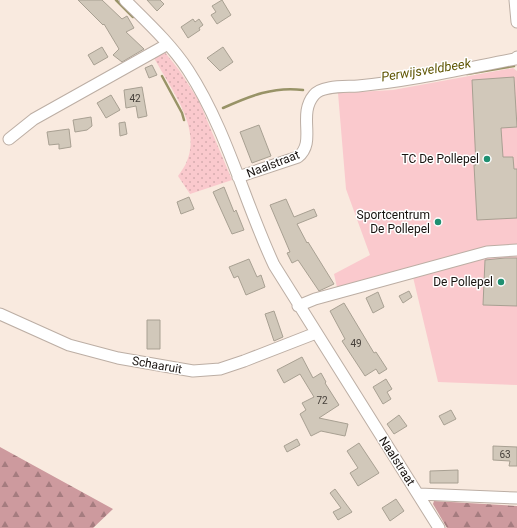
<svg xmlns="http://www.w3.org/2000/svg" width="517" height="528" font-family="Roboto,sans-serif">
  <defs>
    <pattern id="grass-dots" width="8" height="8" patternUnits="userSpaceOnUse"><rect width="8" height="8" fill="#fac9cd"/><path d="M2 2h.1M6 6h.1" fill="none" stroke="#d6acaf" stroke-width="1.8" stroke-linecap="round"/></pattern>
    <pattern id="forest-firs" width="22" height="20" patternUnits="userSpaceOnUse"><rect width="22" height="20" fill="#cd9a9e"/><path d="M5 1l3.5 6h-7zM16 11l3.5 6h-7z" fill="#a57c7f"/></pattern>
  </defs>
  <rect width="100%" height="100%" fill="#f9eadf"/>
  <path fill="url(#grass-dots)" d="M164,51l15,19 20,31 33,79 -42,14 -12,-18c33,-39 -6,-84 -25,-120z"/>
  <path fill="url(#forest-firs)" d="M0,447l113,62 -20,19h-93z
    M434,501l83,5v22h-70l-14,-24z"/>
  <path fill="#fac9cd" d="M513,68l4,3v314l-79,-3 -25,-105 -74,19 -5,-22 36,-19 -24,-66 -8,-96 55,-3z"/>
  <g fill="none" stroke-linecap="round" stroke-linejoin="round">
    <path stroke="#989367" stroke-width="2.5" d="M116,0l17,17
      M467,74l47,-8
      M162,76l20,37 2,7
      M223,108c27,-12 51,-22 80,-18"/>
  </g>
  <path fill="#d1c8ba" stroke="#a8a092" d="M78,0h24l20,19 5,-3 7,12 -8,4 18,17 -22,13 -9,-7 6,-6 -15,-25 -1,1z
    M147,0h13l4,4 -7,7z
    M222,0l9,15 -14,9 -6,-9 5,-3 -4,-6z
    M193,19l2,3 4,-3 4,6 -4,3 1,2 -12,8 -7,-11z
    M102,47l6,10 -14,8 -6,-10z
    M223,47l10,15 -13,9 -13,-13z
    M152,65l5,10 -8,3 -4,-10z
    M514,77l3,50 -16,1 2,29h10l1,12h3v49l-40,2 -3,-55h2l-4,-85z
    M142,87l5,29 -9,2 -2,-12 -10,2 -2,-18z
    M111,95l9,15 -14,8 -9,-15z
    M91,117l1,9 -5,4 -12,2 -2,-12z
    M125,122l2,12 -7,2 -1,-13z
    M259,125l12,31 -19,7 -12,-31z
    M69,129l2,18 -12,2v-5l-10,1 -2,-13z
    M224,187l10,25 2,-2 8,20 -12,4 -19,-42z
    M189,197l5,12 -13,5 -4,-12z
    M286,199l8,18 20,-8 3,7 -20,8 10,19 1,-1 26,42 -15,7 -21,-31 -6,3 -5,-10 3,-1 -20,-47z
    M505,258h12v48l-34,-1 2,-45z
    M249,259l8,18 4,-2 4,12 -19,8 -8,-19 -4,2 -5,-11z
    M409,291l3,6 -9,6 -4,-7z
    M378,292l6,15 -11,6 -7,-15z
    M344,303l30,50 2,-1 11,17 -8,5 -3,-5 -11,7 -23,-35 3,-2 -15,-28z
    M274,311l9,26 -9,4 -9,-27z
    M147,320h13v29h-13z
    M302,357l11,21 8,-5 5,9 -1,1 14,22 -20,13 29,6 -3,12 -24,-5 -10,5 -11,-22 6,-4 -4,-7 12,-6 -14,-23 -16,9 -7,-13z
    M386,379l6,10 -5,3 4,7 -8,5 -10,-17z
    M451,410l5,9 -12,6 -5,-9z
    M399,415l8,11 -13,8 -7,-10z
    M297,439l3,6 -13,7 -3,-6z
    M359,443l20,30 -21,13 -8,-13 8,-5 -11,-17z
    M493,446l24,1v19h-8l1,-5 -17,-1z
    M458,470v13h-28v-12z
    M335,489l17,23 -14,8 -5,-8 8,-4 -11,-15z
    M396,499l8,12 -14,10 -8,-13z"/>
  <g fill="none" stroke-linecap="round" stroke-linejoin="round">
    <g stroke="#bcaea4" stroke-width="13">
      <path id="minor" d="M125,0c22,22 46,44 63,70 39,60 56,131 86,195l165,263
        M515,0l2,22
        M9,139l25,-20 134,-75
        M238,177l60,-20c19,-15 -1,-42 16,-62 8,-10 32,-8 44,-9 53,-5 105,-17 157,-27l2,-2
        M298,306l17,-7 172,-47 30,-2
        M0,314l69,31 49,13 75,13 27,-2 24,-8 72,-28
        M419,494l98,4"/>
    </g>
    <use href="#minor" stroke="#fff" stroke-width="11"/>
  </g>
  <g fill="#1f9071" stroke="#fff" stroke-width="1.5">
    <circle cx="487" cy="159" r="4"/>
    <circle cx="438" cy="222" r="4"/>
    <circle cx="501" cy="282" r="4"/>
  </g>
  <g text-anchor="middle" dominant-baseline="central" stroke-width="3" stroke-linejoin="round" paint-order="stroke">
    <g font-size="10" fill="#46403a">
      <text x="135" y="98">42</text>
      <text x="356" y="343">49</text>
      <text x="322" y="400">72</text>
      <text x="505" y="454">63</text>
    </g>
    <g font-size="12" fill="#17120f" stroke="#fff" text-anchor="end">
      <text x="479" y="159">TC De Pollepel</text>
      <text x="430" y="215">Sportcentrum<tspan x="430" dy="14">De Pollepel</tspan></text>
      <text x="493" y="282">De Pollepel</text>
    </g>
    <g font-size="12" fill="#17120f" stroke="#fff">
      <text transform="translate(273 164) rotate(-21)">Naalstraat</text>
      <text transform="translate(157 365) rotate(10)">Schaaruit</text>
      <text transform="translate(397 461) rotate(57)">Naalstraat</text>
    </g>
    <g font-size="13" font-style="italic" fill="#605706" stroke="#fff">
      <text transform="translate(426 70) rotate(-9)">Perwijsveldbeek</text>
    </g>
  </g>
</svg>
